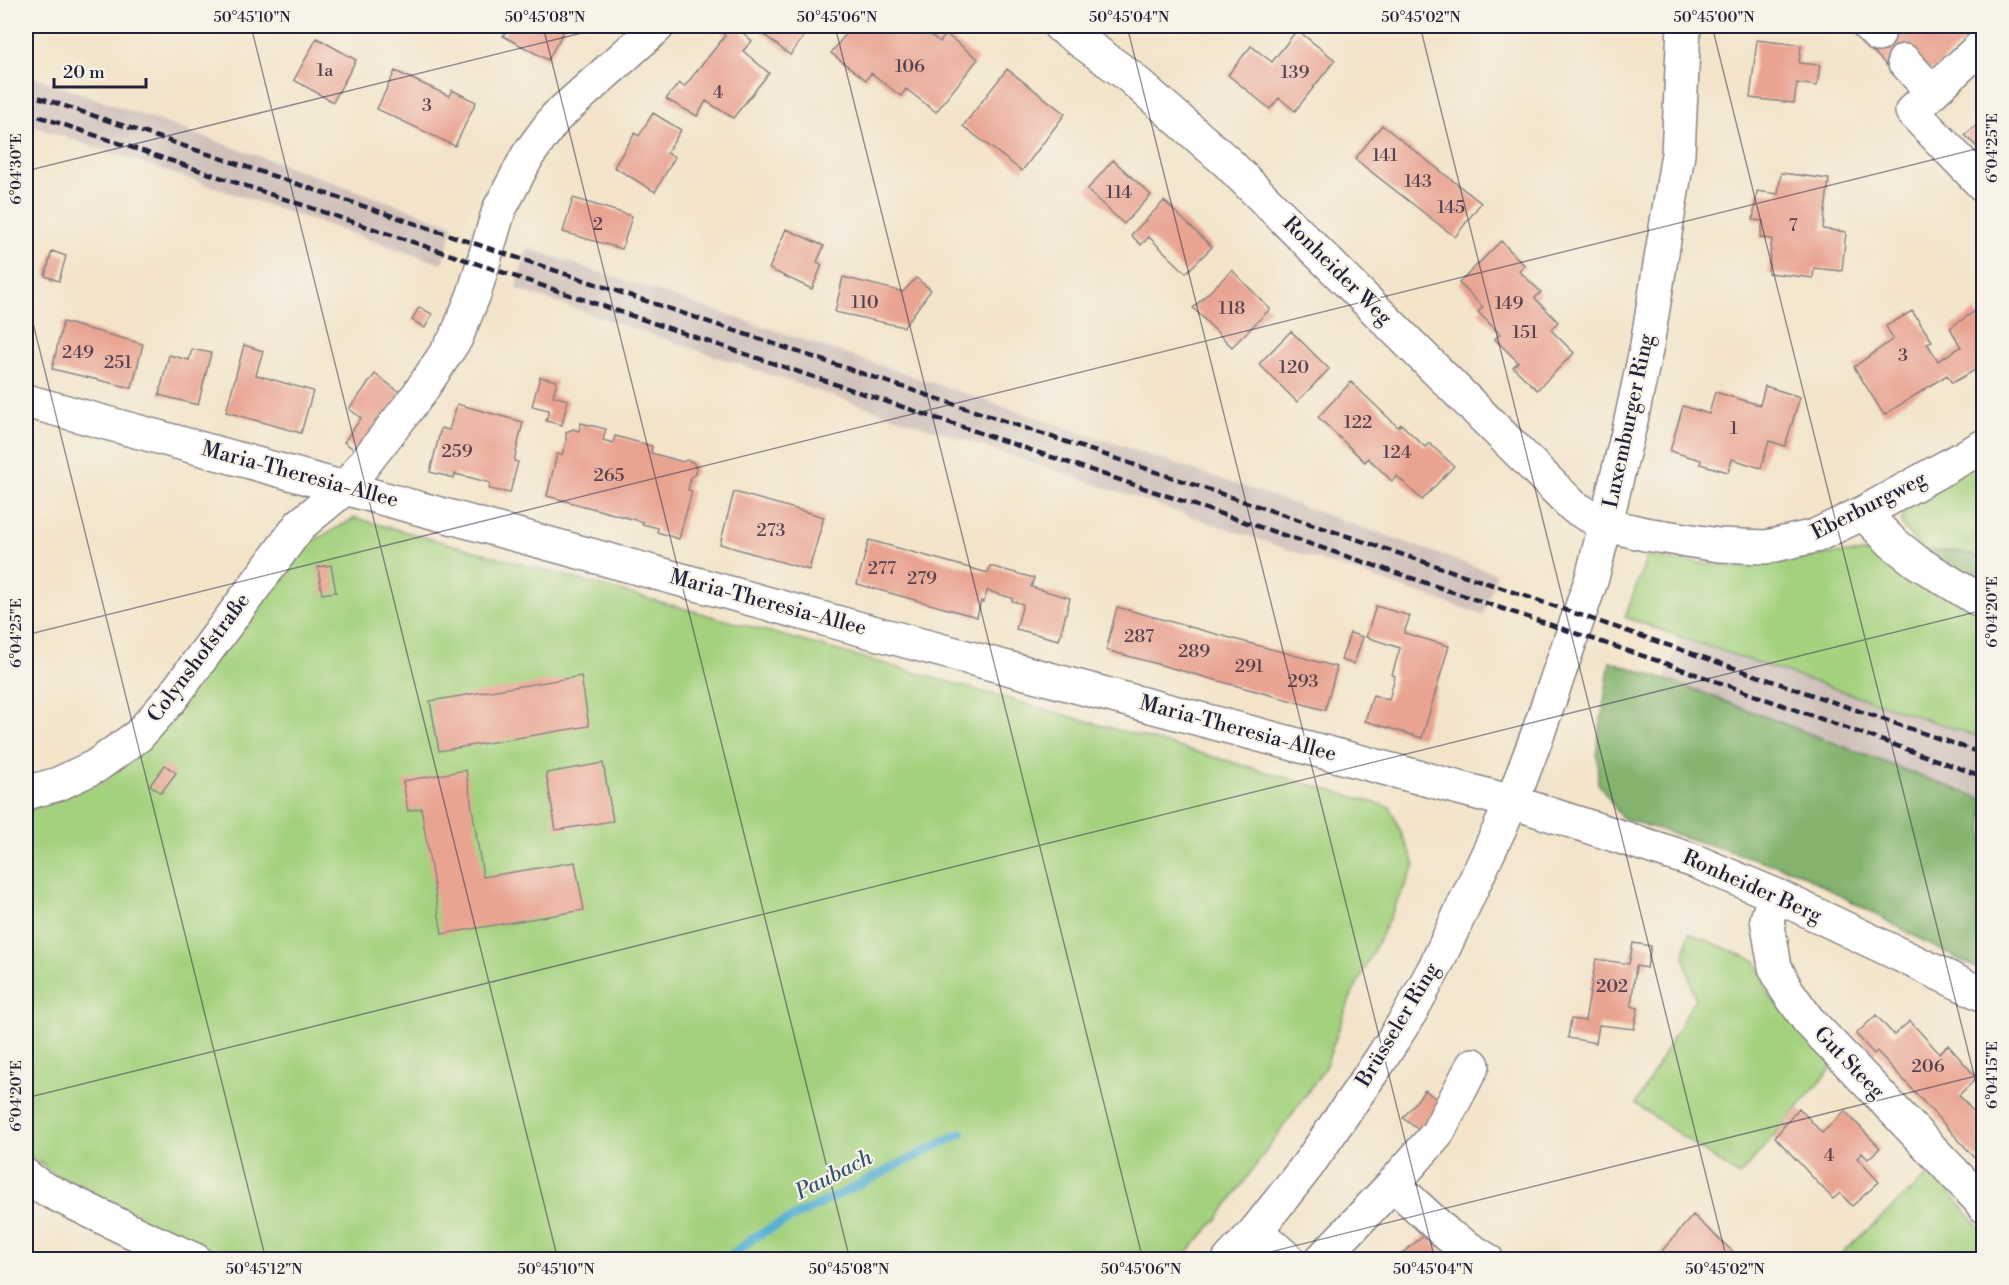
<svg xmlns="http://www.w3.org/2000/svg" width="2009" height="1285" font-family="'Libre Bodoni',serif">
  <rect width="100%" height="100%" fill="#f7f3e8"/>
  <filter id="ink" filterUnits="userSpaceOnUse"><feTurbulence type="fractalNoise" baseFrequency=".0167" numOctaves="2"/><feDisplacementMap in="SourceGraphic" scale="12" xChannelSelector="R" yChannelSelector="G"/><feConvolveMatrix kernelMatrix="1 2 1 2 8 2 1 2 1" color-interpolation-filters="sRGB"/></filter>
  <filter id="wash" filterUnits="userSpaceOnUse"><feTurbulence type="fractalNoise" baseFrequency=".008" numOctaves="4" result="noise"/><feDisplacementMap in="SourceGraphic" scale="24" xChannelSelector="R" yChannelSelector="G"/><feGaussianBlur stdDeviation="1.35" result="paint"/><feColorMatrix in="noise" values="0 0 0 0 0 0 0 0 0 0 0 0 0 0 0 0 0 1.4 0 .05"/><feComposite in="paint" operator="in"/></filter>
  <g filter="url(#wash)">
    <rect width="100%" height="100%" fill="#f3e4ca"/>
    <path fill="#cfc0ba" d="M26,74l428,151 -12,39 -416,-140z
      M527,248l739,246 231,80 -14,41 -967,-326z
      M1680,637l303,101v61l-60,-22 -258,-98z"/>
    <path fill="#a4d17e" stroke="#637a5c" stroke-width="1.5" d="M1983,458v100l-27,-7h-33l-21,-26 1,-16z
      M355,518l509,140 526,149 25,58 -66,136 -24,67 -106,149 -38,42h-955l-122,-56 -37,-21 -41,-29v-343l19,-6 39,-16 213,-238z
      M1871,552l39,16 73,44v126l-303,-101 -55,-20 22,-60 100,11 82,-14z
      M1689,933l67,28 14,35 64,69 -95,111 -103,-72 59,-106 -11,-42z
      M1932,1172l51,59v28l-149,1z"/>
    <path fill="#83b36d" stroke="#526a54" stroke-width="1.5" d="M1923,551h33l27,7v33z
      M1610,661l88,30 225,86 60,22v172l-39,-19 -146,-80 -176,-54 -24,-35 -1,-36z"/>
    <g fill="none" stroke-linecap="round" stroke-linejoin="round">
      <path stroke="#57b0d4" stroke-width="9" d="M727,1260l27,-23 208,-104"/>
    </g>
    <g id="blocks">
      <path fill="#e9a391" d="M509,26h55l2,1 -18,33 -45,-24z
        M729,26h6l17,15 -9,10 26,22 -36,45 -27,-17 -9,15 -31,-17 13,-16 5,4 41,-51 -2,-3z
        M753,26h54l-5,5 4,3 -16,21z
        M852,26h66l22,16 6,-8 32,25 -42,53 -30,-23 -5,7 -30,-23 -5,7 -35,-27z
        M1883,26h97l-46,44 -41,2 -26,-27z
        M1297,30l38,30 -40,51 -16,-13 -9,11 -42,-34 23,-29 21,16z
        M317,38l39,22 -23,42 -39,-22z
        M1757,40l44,5 -2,18 21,2 -3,21 -20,-3 -3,20 -44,-5z
        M1007,69l58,45 -43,57 -59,-45z
        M395,71l54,25 3,-6 24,12 -21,44 -78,-37z
        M653,113l28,17 -14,23 8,4 -20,35 -41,-25 21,-34 4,3z
        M1984,118v36l-19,-19z
        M1382,125l99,78 -26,34 -100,-78z
        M1113,160l38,35 -27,29 -37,-34z
        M1781,173l48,6 -6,50 23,3 -4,39 -28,-3 -1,10 -45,-5 4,-34 -12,-1 3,-17 -10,-1 4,-29 21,3z
        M573,198l59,18 -10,33 -59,-17z
        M1164,201l48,46 -26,26 -37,-36 -8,8 -10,-10z
        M786,229l38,17 -7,16 5,3 -10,24 -43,-20z
        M1501,241l24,25 -6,5 22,21 -6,6 23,24 -7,8 23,23 -37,37 -24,-23 5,-5 -23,-23 5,-5 -22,-22 5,-5 -24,-24z
        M52,251l14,5 -7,25 -14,-5z
        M1232,270l38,39 -38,38 -39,-39z
        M843,277l60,15 13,-14 15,12 -27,37 -69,-15z
        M419,307l13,7 -7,14 -13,-8z
        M1912,311l20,30 -5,2 11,18 23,-14 -11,-19 25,-17 7,10 2,-2v63l-9,-12 -23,13 -5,-8 -63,40 -30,-48 39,-28 -7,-13z
        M63,322l80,22 -11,44 -80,-19z
        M1291,331l38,38 -32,33 -38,-38z
        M244,345l19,6 -7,24 57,16 -12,42 -75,-21z
        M192,349l19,4 -13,52 -39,-10 10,-40 20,5z
        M375,374l26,19 -43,59 -14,-10 17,-24 -12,-9z
        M540,377l17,4 -4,15 15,4 -6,25 -16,-4 3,-11 -17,-4z
        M1351,382l47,45 3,-3 24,23 4,-4 25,23 -32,34 -25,-24 -5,5 -24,-23 -3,4 -47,-45z
        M1765,386l35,11 -15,49 -16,-5 -8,27 -29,-9 -4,13 -28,-8 1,-4 -31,-9 13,-45 26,8 6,-22 45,13z
        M457,404l66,18 -9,39 4,1 -8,31 -21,-4 1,-6 -18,-5 -17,-4 -1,4 -24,-6 11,-44 8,2z
        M581,423l25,6 -3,11 10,3 2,-7 37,10 -1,7 32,9 3,-2 7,2 3,6 -1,7 -4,1 -3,14 4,1 -13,48 -22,-7 1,-4 -16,-4 1,-2 -96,-26 10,-42 5,1 4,-13v-10l7,-3 6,2z
        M734,492l90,25 -15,53 -89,-26z
        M869,540l119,33 2,-7 44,12 -3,9 39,11 -11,42 -43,-11 7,-25 -11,-3v-3l-25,-7 -3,11 -3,-1 -4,16 -120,-33z
        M331,565l5,27 -14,2 -4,-27z
        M1376,606l34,10 -6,17 45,13 -27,92 -57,-17 8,-26 16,5 6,-24 -3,-1 8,-27 -34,-11z
        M1117,607l220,60 -12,43 -219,-60z
        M1350,633l13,4 -9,27 -13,-4z
        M581,676l8,50 -150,25 -9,-50z
        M603,763l10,58 -57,9 -10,-57z
        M165,765l11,8 -15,20 -11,-8z
        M466,770l17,107 92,-15 9,48 -142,24 -21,-126 -13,3 -5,-30z
        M1633,943l18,3 -4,22 -11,-2 -5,40 7,2 -4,21 -35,-4 -3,18 -28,-5 3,-19 14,2 11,-62 33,5z
        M1876,1015l18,20 16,-14 29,32 9,-8 29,33 -18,17 19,22 6,-5v40l-8,7 -99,-108 -3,3 -18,-20z
        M1425,1090l16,13 -21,28 -17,-13z
        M1799,1108l23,25 23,-22 35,37 -12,11 -6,-6 -5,5 22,24 -27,24 -12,-13 -7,6 -58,-62z
        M1693,1215l49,45h-88z
        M1427,1233l20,27h-53z"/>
    </g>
  </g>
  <g filter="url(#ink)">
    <use href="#blocks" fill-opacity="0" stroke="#8a8382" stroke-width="1.5"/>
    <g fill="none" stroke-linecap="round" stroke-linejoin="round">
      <g stroke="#8a8382" stroke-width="36">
        <path id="minor" d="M1060,26l68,49 99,87 347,345 32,18 39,9 74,11 47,2 49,-11 48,-23 121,-67
          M1869,26l9,9
          M1984,44l-72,67 72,75
          M1904,61l28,31
          M26,401l846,231 640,170 180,58 83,35 209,100
          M1863,513l30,30 24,19 67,41
          M26,793l32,-9 38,-18 42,-30 33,-37 129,-174 46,-38 72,-92 38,-57 18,-44 25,-84 29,-55 28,-38 102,-91
          M1775,895l-8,24 8,48 11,22 22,31 168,176 8,10
          M26,1176l13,10 100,49 56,25
          M1393,1184l44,-50 36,-69
          M1256,1231l33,29
          M1321,1260l72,-76 56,52 38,24"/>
      </g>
      <g stroke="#8a8382" stroke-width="36">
        <path id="major" d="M1229,1260l27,-29 52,-66 73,-106 29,-46 25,-46 77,-165 25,-66 55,-158 38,-153 17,-80 31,-191 6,-128"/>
      </g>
      <use href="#minor" stroke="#fff" stroke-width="33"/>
      <use href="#major" stroke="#fff" stroke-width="33"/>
      <path stroke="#22223b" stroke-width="4.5" stroke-dasharray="9 4.5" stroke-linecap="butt" d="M26,93l1467,492 491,169
        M26,112l1644,553 314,112"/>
    </g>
  </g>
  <path fill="none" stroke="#22223b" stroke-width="1.5" stroke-opacity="0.45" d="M251,26l307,1234M543,26l307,1234M835,26l308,1234M1127,26l308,1234M1420,26l307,1234M1712,26l272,1089M26,171l584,-145M26,295l240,965M26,635l1958,-488M26,1098l1958,-488M1238,1260l746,-186"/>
  <g text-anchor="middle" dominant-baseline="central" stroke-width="4.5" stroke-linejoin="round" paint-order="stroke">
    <g font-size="18" fill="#544250">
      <text x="910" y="66">106</text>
      <text x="325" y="70">1a</text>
      <text x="1295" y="72">139</text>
      <text x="718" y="92">4</text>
      <text x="427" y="105">3</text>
      <text x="1385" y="155">141</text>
      <text x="1418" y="181">143</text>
      <text x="1119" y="192">114</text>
      <text x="1451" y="207">145</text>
      <text x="598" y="224">2</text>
      <text x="1793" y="225">7</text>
      <text x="865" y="302">110</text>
      <text x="1509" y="303">149</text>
      <text x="1232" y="308">118</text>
      <text x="1525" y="332">151</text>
      <text x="78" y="352">249</text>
      <text x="1903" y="355">3</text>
      <text x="118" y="362">251</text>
      <text x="1294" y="367">120</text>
      <text x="1358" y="422">122</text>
      <text x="1734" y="428">1</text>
      <text x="457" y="451">259</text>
      <text x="1397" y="452">124</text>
      <text x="609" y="475">265</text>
      <text x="771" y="530">273</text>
      <text x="882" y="568">277</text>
      <text x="922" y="578">279</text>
      <text x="1139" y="636">287</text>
      <text x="1194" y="651">289</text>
      <text x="1249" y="666">291</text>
      <text x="1303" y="681">293</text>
      <text x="1612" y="986">202</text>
      <text x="1928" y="1066">206</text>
      <text x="1829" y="1155">4</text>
    </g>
    <g font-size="21" fill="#22223b" stroke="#f7f3e8">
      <text transform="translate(1337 271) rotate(45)">Ronheider Weg</text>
      <text transform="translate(1629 421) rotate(-78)">Luxemburger Ring</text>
      <text transform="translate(300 475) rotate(15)">Maria-Theresia-Allee</text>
      <text transform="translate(1869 506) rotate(-27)">Eberburgweg</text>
      <text transform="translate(768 603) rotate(15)">Maria-Theresia-Allee</text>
      <text transform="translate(199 658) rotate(-53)">Colynshofstraße</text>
      <text transform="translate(1238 729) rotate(15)">Maria-Theresia-Allee</text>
      <text transform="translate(1752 887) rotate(24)">Ronheider Berg</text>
      <text transform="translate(1398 1025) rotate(-59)">Brüsseler Ring</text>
      <text transform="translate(1849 1063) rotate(46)">Gut Steeg</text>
    </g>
    <g font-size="22" font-style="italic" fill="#355471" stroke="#f7f3e8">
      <text transform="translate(834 1175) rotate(-27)">Paubach</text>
    </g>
  </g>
  <rect width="2009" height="1285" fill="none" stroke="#f7f3e8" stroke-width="66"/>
  <path d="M54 78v9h92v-9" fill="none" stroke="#22223b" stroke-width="3"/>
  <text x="63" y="78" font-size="18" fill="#22223b" stroke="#f7f3e8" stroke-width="4.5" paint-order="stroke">20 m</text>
  <rect x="33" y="33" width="1943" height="1219" fill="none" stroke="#22223b" stroke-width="2"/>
  <g font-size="15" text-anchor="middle" fill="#22223b">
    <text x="252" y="22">50°45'10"N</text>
    <text x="545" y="22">50°45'08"N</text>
    <text x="837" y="22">50°45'06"N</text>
    <text x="1129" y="22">50°45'04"N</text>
    <text x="1421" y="22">50°45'02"N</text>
    <text x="1714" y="22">50°45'00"N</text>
    <text transform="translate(1992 148) rotate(-90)" y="5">6°04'25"E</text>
    <text transform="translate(16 169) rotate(-90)" y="5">6°04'30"E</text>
    <text transform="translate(1992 612) rotate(-90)" y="5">6°04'20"E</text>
    <text transform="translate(16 633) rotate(-90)" y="5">6°04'25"E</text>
    <text transform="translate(1992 1075) rotate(-90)" y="5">6°04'15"E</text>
    <text transform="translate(16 1096) rotate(-90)" y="5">6°04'20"E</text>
    <text x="264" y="1274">50°45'12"N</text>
    <text x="556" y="1274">50°45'10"N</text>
    <text x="849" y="1274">50°45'08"N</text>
    <text x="1141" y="1274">50°45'06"N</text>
    <text x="1433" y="1274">50°45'04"N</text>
    <text x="1725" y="1274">50°45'02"N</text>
  </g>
</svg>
